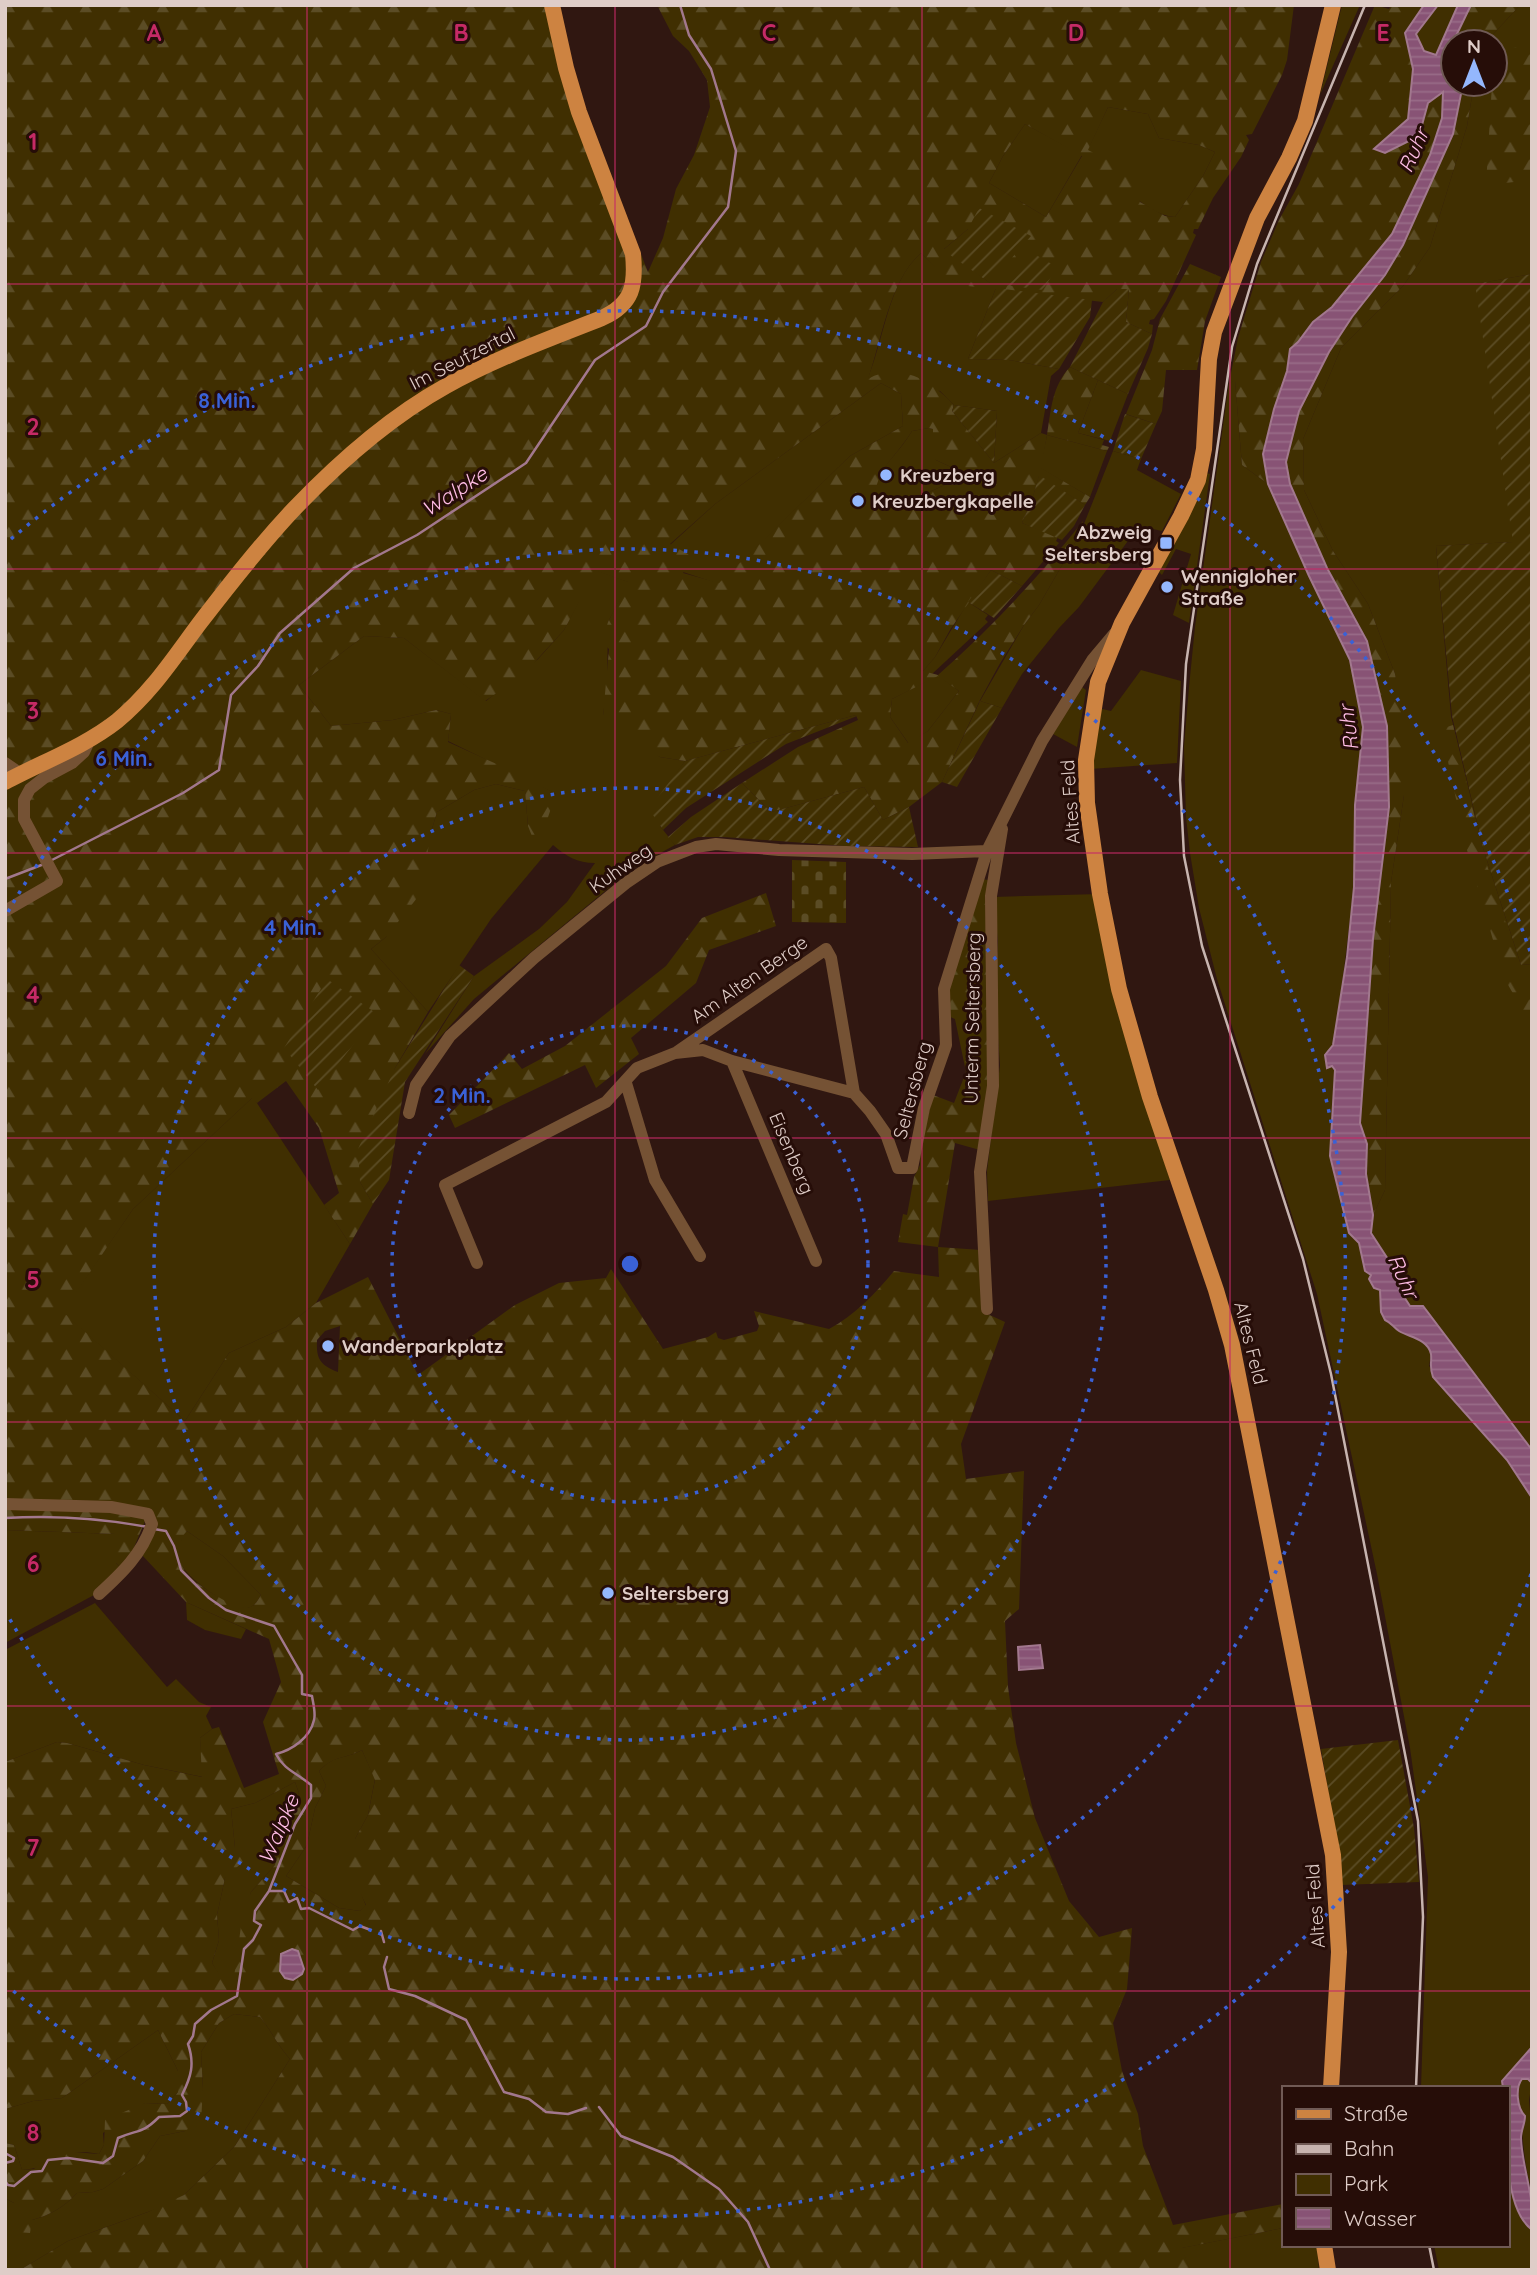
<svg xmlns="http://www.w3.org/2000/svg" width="1537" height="2275" font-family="Quicksand,sans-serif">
  <defs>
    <pattern id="forest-firs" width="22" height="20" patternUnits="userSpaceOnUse" patternTransform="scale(1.75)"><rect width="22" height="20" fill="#402f01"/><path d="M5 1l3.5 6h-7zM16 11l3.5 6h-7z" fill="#5b4c25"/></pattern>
    <pattern id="cemetery-stones" width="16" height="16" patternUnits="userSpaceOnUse" patternTransform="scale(1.75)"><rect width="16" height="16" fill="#402f01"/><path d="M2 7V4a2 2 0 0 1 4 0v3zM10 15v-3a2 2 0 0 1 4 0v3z" fill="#5b4c25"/></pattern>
    <pattern id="garden-furrows" width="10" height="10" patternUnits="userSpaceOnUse" patternTransform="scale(1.75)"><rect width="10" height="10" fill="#402f01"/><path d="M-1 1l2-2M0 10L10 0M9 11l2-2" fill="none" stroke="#5b4c25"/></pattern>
    <pattern id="water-rules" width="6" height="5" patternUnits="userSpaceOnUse" patternTransform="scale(1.75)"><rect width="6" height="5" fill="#885375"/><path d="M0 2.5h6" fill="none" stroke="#986b87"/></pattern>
  </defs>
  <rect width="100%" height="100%" fill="#301711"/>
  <path fill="#402f01" d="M1342,5h18l-40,90z
    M1438,5h20l-21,50 -13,-4 -8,-17z
    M1520,5h12v269l-56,10 38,258 -78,4 15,170 32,132 38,117 11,-1v486l-109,-144h-13l-11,-17 -2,-17 -26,-39 2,-18 12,-25 6,-308 13,-87 -9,-121 -27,-70 -35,-53 -29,-61 -1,-51 38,-91 62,-62 27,-39 37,-121 7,-42h21v-42h-9z
    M1108,107l40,7 11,24 40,7 16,7 -12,24 -28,41c-32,-2 -65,-45 -88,-66z
    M1025,124l57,31 -36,62 -57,-34 14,-27z
    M921,253c27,28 36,32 75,35l-28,71 41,1 50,9 -8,7 -10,57 -47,30 3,-52 -43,-6 -14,-14 -73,-11c17,-39 21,-99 54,-127z
    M1098,380l30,14 -18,47 -32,-8z
    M1235,380l7,85 26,19 41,92 41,84 13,67 -8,78 -1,82 -22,179 3,4 -4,86 18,77 11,10 5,27 15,19 1,23 16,18 24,10 6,6 4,8 -2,12 78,94 25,38v549l-29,34v7h-82l7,-211 -18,-129 -33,-174 -60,-280 -100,-315 -18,-71 -9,-55 -4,-36 -2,-70 5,-60 6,-60 34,-244z
    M881,383l20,11 2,32 -53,30 -131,128 -36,-12 -13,-27 45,-41z
    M929,428l4,1 3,31 15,7 -4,17 -55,25h-19c1,-43 19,-45 39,-78z
    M1047,435l60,16 -17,46 -50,-29z
    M1113,451l28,8 -4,11 44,24 -19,37 -23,-5 -60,81 -20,21 -37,46 -20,34 -22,-7 44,-76 15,-20 41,-71z
    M1206,473l4,1 -21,149 -16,-8 18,-61 -15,-5 -14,26 -4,-4z
    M595,570l34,12 -21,40 -1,67 -4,26 57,42 25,4 -15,22 -10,43 15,19 -42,23 -159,131 -49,55 49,-78 65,-47 28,-27 28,-39c-18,0 -29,-7 -42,-18l-62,74 -63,93 -57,-63 15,-12 45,-105 6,-20 37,-22 22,-6 29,7 3,35 28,-32 -108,-53 3,-27 -15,-4 -43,10 -62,6 -32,-41 65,-49 40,2 82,63 52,-42 26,-29z
    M968,602l20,13 -3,4 3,3 -56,52 -10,-2 13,-15z
    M1141,670l40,11 -4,82 -87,6 8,-61 13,3z
    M938,675l21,16 -31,40 -19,13 -19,-27 2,-18z
    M1082,687l4,3 -9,57 -24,-13z
    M1100,894l35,175 35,111 -182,21 -1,-30 13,-106 -5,-69 3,-55 -5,-44z
    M253,1097l97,147 -34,59 -30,24 -57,26 -44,68 -123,-109 71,-103z
    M5,1530l111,4v29l6,6 -28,26 -89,48z
    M187,1531l36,25 38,39c-4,7 -7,13 -16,13 -16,1 -60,-31 -65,-46 -3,-9 1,-18 2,-27z
    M186,1602l60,27 -5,10 -36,-9 -18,-10z
    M95,1603l72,84 9,-8 23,23 12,5 -5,9 6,13 -12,9 3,39 -59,-12 -77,-22 -10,-1 -52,20v-112z
    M362,1750l13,29 -7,36 -13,24 6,54 5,13 -6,5 -21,-3 -53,-32 21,-31 8,-37 11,-22 -7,-15c16,-17 24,-11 43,-21z
    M295,1782l4,11 -17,33 -7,39 -24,27 -16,85h-15l-8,-14 7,-23 -2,-25 8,-37 10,-30 -4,-39 24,-6z
    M234,2014l26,3c11,13 18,29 30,42l-55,87 -51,49 -14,9 -102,37 -48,29h-15v-72l9,5 18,17c18,-5 32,-13 45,-27l16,-1 10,-3 40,-28 17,-25 25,-5 18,-42 -2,-37 18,-29z
    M158,2030l20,41v21l-11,12 -22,-1 -42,30 1,12 -5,9c-38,-8 -44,14 -77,16l-8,-25 -9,-2v-34l28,-8 29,-3z
    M1522,2079h6l4,4 -3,17 3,34v58c-10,-33 -9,-66 -14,-100v-8z
    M1507,2171c5,18 8,47 25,58v41h-93l-5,-25h73z
    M1283,2228v17h34l2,25h-129l-9,-22z"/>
  <path fill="url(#forest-firs)" fill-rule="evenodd" d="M5,5h552l25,99 66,168 15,-34 13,-49 18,-34 16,-48 -3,-27 -18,-29 -16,-15 -16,-31h637l-7,55 -5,15 -30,59 -6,1 3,5 -8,17 -28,41 -15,31h-4l-1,4 3,2 -30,66 -12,18 -4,1 -1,4 4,1 -1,9 -26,-12 3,-33h-12l-14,13 -135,-16 -25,-10 -22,-23c-31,26 -40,89 -53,126 31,-18 64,2 86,26l-2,6 42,52 47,-30 6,2c4,-25 5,-49 23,-68l28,13 -20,53 26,7 -2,5 7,2 -2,4 -60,-16 -6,33 49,29 -5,8 -46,-29 -7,24 -10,23 36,14 -2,4 3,2 -37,43 -31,-16 -41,60 -15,27 -12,14 15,4c53,-47 101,-98 145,-154l-3,13 -41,71 -15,20 -25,40 -19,35 -38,82 -33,25 -26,13 -19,-33 -93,25 -29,-29 56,-36 60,-27 -2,-5 -171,46 -25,-4 -24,-11 -33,-30 6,-67 -7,-7 6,-20 20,-40 -32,-11 -32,59 -42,46 -37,25 -81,-63 -40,-2 -65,49 32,41 62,-6 43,-10 15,4 -3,28 75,34 33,18 -19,55 -9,-23 -3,-35 -29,-7 -22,6 -37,22 -6,20 -10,61 -35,44 -15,12 57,63 -33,56 -35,114 13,22 -23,40 -26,-39 15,-12 -20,-65 -33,-47 -29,22 -5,-5 -119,111 -70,103 122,109 44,-68 57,-26 30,-24 52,-26 50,98 97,-70 44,-22 47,-5 5,-9 52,80 45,-12 8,-5 2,6 6,2 33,-9 2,-5 -5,-15 75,18c26,-14 46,-35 65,-58l45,6 -1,-30 -40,-5 5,-28 4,1 7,-38 6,-12v-14l13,-56 21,8 12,-31 -11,-53 -7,-3v-23l34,-114 6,1 3,195 -11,75 -25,-7 -17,104 43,3 2,62 22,10 -44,122 5,35 58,-8 -5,138 -14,12 3,66 8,56 19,75 34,83 30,36 33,-9 -5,61 -14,34 9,48 16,43 5,32 30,79 110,-21v24l-101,20 8,22h-1170l48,-29 80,-29 36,-17 51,-49 55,-87c-12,-13 -19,-29 -30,-42l-26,-3 -15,9 -18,29 2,37 -2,32 -16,10 -25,5 -17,25 -40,28 -10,3 -16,1c-13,14 -27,22 -45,27l-2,13 -13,-1 -3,-29 -9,-5v-55l9,2 8,25 12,-1 11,-13 27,-4 27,2 5,-9 1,-25 40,-17 22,1 11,-12v-21l-20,-41 -96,68 -29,3 -28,8v-347l52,-20 10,1 77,22 58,12 -2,-39 12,-9 7,-2 25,61 35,-14 -16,-52 18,-40 -12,-43 -83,-37 -44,-47 16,-29 -6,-13 -4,1 -24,57 -8,-8v-29l-111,-4zM1108,107l40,7 11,24 40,7 16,7 -12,24 -28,41 -10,-1 -25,-14 -7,-29 -45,-23zM1025,124l57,32 -36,61 -57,-34 14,-27zM968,229l22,54 -46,-34zM881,383l20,11 2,32 -53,30 -131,127 -36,-10 10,-16 -23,-13 45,-40zM929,428l4,1v9l-4,11 7,11 15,7 -4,17 -55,25h-18c0,-41 18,-46 38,-78zM938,676l21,15 -31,40 -20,12 -18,-26 2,-18zM340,1326l-2,46c-18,-7 -22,-13 -21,-32l8,-9zM187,1531l36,25 38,39c-3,5 -5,10 -11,12 -13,5 -57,-24 -65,-36 -6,-8 -7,-16 -4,-26 1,-7 1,-9 6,-14zM362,1750l13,30 -7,35 -13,24 -8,26 19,40 -6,6 -21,-3 -53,-32 21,-31 8,-37 11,-22 -7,-15c15,-16 24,-11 43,-21zM295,1782l4,11 -17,33 -7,39 -24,27 -9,27 -8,58h-13l-9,-14 7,-23 -2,-25 8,-37 22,-20 -12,-10 -4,-39 24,-6z
    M1375,5l14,4 2,-4h33l-19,28 8,36 -5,50 -33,30 44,-13 9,-33 15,-11 -1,26 -12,37 -38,79 -60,73 -19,15 -15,20 -8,7 -3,22 -13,38 -11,45 5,30 -26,-19 -7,-84 -6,2 9,-45 23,-76 18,-42 20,-36z
    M1471,5h49l-34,37h-29l-1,-6z
    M1532,43v137l-46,5 6,-101h3v-31z
    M1463,84h11l-7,42 -37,121 -27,39 -62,62 -38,91 1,51 29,61 35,53 27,70 9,56v65l-13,87 -6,308 -12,25 -7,-41 1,-30 -7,-21 13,-184 16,-132 -22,-166 -40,-73 -37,-84 -4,-22 13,-51 30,-59 23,-35 33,-42 18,-30 50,-111z
    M1190,264l31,13 -16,44 -8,49h-31l-4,41 -6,13 -30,-10 26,-64 8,-31z
    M1453,725l30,128 39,120 10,18v35l-28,-48 -37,-128 -26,-121z
    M766,893l10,33 -67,24 -13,33 -65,55 8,16 -43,34 -11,-23 -130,63 -6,-13 60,-62 13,16 43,-23 101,-80 36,-48z"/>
  <path fill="url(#cemetery-stones)" d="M792,860l54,2v61l-54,-1z"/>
  <path fill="url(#garden-furrows)" d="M979,208l52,28 -41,47 -47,-33 25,-21z
    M1029,251l28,16 -14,23 -45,-6z
    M1532,274v690l-11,1 -38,-117 -31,-132 -16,-170 77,-4 -38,-258z
    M996,288l96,12 -2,17 -31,52 -50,-9 -41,-1z
    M1117,289h12l-3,33 26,12 -4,14 -20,46 -58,-27 33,-65z
    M954,405l43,6 -3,52 -42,-52z
    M1125,414l31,10 -15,35 -28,-8z
    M1039,475l46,30 -11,21 -12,14 -40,-17 10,-23z
    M991,570l31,16 -28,32 -26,-16z
    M980,701l22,7 -45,79 -15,-5z
    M856,715l1,1 -71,28 -100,64 -23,22 -14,-21 36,-48z
    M742,783l29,29 93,-25 19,33 26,-13 9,40 -73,-1 -121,-9h-26l-23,8 -7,-8 23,-20z
    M459,965l15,11 -69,106 -16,98 -16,24 -13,-22 -2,-33 37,-81z
    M327,979l50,35 -59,76 -34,-42z
    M1398,1740l16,88 5,54 -78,3 -7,-61 -13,-75z"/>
  <path fill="url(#water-rules)" stroke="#a2788e" stroke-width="2" d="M1424,5h14l-22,29 8,17 12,4 22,-50h13l-15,31 1,6h-4v42h10l-10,50 -50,111 -18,30 -33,42 -23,35 -30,59 -13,51 4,22 37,84 40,73 20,85 2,81 -16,132 -13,184 7,21 -1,30 7,41 -2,18 26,40 2,16 11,17h13l109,144v48l-25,-38 -74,-83c-4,-11 -1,-14 -2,-23 -3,-15 -22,-17 -32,-23 -6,-4 -7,-8 -14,-11l-4,-8 -1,-22 -6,-2 -5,-9 2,-4 -6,-4 -6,-28 -10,-10 -19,-77 5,-86 -3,-4 -5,2 -2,-13 8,-10 14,-88 7,-70 1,-82 8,-78 -13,-67 -41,-84 -41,-92 -5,-30 11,-45 13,-38 3,-22 8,-7 15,-20 19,-15 60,-73 38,-79 12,-37 1,-26 -15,11 -9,33 -34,17 -11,-4 34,-30 5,-50 -8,-36z
    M1040,1645l3,23 -24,2 -1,-23z
    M292,1949l6,2 6,18 -2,5 -9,6 -8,-2 -5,-7 1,-17z
    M1532,2047v36l-4,-4h-6c-7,9 -5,29 3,37 0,8 -4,14 -4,22 1,31 15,60 10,91 -30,-24 -24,-105 -24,-141h-4l-1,-7z"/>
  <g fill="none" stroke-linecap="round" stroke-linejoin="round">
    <path stroke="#a2788e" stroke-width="2.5" d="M50,861l133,-68 36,-23 12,-75 27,-29 22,-33 74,-65 63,-33 109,-72 69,-103 51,-34 17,-34 65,-85 8,-56 -25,-82 -22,-34 -9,-30
      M5,879l39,-15
      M5,1518c49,-3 95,0 143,9
      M270,1891h14l5,11 8,-4 4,11 8,-1 44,22 7,-4 8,3
      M381,1931l3,11
      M387,1957l-3,10 5,22 26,7 51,24 38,72 25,7 17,13 22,2 18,-6
      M599,2107l22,29 52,21 46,32 29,33 22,48
      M5,2153l9,5 -1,3 -8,2
      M5,2181l3,4 6,1 17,-14 11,-1 6,-11 20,-2 35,5 10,-7 5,-18c21,-9 24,-4 41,-21l21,-1 7,-5 -1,-9 -4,-7c9,-18 13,-31 6,-51l5,-8 2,-12 16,-14 26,-14 7,-47 9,-9 8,-15 -7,-4 1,-10 14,-20 26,-67 16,-26v-13c-14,-12 -27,-15 -35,-31 16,-4 34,-16 38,-34 2,-7 -1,-17 -2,-24l-10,-2v-19l-28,-49 -48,-16 -17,-12 -28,-28 -7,-24 -8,-15 -12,-2"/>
    <path stroke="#755234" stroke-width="12" d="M5,763l16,11
      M5,911l52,-30 -33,-62v-19l6,-11 14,-11 28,-15 12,-11 6,-13
      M677,1052l149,-103 5,9 23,135
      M732,1061l84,200
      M626,1083l29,97 45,76
      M409,1113l7,-28 34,-49 84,-78 92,-75 31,-21 39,-15 20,-3 63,6 133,4 75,-3
      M477,1263l-32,-78 161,-83 31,-34 38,-15 28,-3 29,11 122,32 16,18 16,23 12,34h14l12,-60 22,-63 -2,-56 43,-138 55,-110 51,-82 21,-25
      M987,1309l-7,-137 13,-86 -2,-190 11,-67
      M5,1504l106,3 37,7 4,10c-10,30 -30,49 -53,70"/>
    <path stroke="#cd8341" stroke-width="16" d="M5,782c37,-20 79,-35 112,-61 34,-28 56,-62 82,-97 30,-39 61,-79 95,-115 44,-46 96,-92 152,-123 50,-28 103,-47 156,-68 31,-14 34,-33 31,-64l-54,-142 -13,-44 -14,-63
      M1331,2088l8,-136 -6,-97 -101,-510 -16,-55 -66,-193 -31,-108 -19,-95 -13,-91 -1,-43 12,-78 24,-59 59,-107 17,-36 6,-31 5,-90 5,-27 43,-114 32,-60 16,-37 28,-116
      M1324,2245l4,25"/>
    <path stroke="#c7b4af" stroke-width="2.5" d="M1365,5l-108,259 -25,83 -46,317 -6,116 4,76 18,90 101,313 28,115 87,447 5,96 -7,171
      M1429,2245l5,25"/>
  </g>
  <path fill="none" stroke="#c52a66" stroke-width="2" stroke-opacity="0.55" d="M307,5v2265M615,5v2265M922,5v2265M1230,5v2265M5,284h1527M5,569h1527M5,853h1527M5,1138h1527M5,1422h1527M5,1706h1527M5,1991h1527"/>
  <g fill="none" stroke="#3a61d6" stroke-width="3.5" stroke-dasharray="3.5 7">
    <circle cx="630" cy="1264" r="238"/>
    <circle cx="630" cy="1264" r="476"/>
    <path d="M8 912A715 715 0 1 1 8 1616"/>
    <path d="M1531 1574A953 953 0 0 1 11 1989M11 539A953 953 0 0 1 1531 954"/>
  </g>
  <g fill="#94b7fd" stroke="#260d08" stroke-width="2.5">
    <circle cx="886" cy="475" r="7"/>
    <circle cx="858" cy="501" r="7"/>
    <rect x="1159" y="536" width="14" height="14" rx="3.5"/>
    <circle cx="1167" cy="587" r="7"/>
    <circle cx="328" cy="1346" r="7"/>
    <circle cx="608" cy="1593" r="7"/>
  </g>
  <g text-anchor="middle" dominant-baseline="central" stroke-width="6" stroke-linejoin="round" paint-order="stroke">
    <g font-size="19" fill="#dfcdc8" stroke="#260d08">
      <text transform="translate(462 358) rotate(-27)">Im Seufzertal</text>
      <text transform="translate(1070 802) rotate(-94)">Altes Feld</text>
      <text transform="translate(620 868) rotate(-35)">Kuhweg</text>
      <text transform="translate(749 979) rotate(-35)">Am Alten Berge</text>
      <text transform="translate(972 1018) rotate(-89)">Unterm Seltersberg</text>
      <text transform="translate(912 1090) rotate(-75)">Seltersberg</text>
      <text transform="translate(792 1153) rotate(67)">Eisenberg</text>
      <text transform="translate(1251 1343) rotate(76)">Altes Feld</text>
      <text transform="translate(1315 1906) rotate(-94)">Altes Feld</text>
    </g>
    <g font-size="19" font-weight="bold" fill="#dfcdc8" stroke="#260d08" text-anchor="start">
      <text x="900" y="475">Kreuzberg</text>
      <text x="872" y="501">Kreuzbergkapelle</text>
      <text x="1152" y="532" text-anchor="end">Abzweig<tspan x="1152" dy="22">Seltersberg</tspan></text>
      <text x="1181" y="576">Wennigloher<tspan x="1181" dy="22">Straße</tspan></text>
      <text x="342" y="1346">Wanderparkplatz</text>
      <text x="622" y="1593">Seltersberg</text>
    </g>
    <g font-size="21" font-style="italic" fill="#febce4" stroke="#260d08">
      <text transform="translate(1413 150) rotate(-66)">Ruhr</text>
      <text transform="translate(454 491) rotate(-33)">Walpke</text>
      <text transform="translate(1348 728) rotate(-97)">Ruhr</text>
      <text transform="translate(1404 1276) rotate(66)">Ruhr</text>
      <text transform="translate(278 1829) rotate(-67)">Walpke</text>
    </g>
  </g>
  <g font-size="23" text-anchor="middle" font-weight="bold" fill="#c52a66" stroke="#260d08" stroke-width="6" stroke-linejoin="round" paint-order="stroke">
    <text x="154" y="41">A</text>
    <text x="461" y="41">B</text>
    <text x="769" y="41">C</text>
    <text x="1076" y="41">D</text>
    <text x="1383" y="41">E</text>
    <text x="33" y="150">1</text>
    <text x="33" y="435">2</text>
    <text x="33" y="719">3</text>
    <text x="33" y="1003">4</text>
    <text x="33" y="1288">5</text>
    <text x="33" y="1572">6</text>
    <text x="33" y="1856">7</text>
    <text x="33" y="2141">8</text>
  </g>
  <circle cx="630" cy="1264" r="10" fill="#3a61d6" stroke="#260d08" stroke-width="3.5"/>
  <g font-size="21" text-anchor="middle" font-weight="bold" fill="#3a61d6" stroke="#260d08" stroke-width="6" stroke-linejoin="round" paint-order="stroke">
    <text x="227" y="408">8 Min.</text>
    <text x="124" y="766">6 Min.</text>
    <text x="293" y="935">4 Min.</text>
    <text x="462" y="1103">2 Min.</text>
  </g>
  <rect width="1537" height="2275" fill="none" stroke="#dfcdc8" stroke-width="14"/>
  <rect x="1282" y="2086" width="228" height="161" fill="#260d08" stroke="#705a55" stroke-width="2"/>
  <rect x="1296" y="2109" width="35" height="10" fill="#cd8341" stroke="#705a55" stroke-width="2"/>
  <text x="1344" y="2121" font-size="21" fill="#dfcdc8">Straße</text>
  <rect x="1296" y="2144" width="35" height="10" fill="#c7b4af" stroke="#705a55" stroke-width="2"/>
  <text x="1344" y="2156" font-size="21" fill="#dfcdc8">Bahn</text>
  <rect x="1296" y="2174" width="35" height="21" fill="#402f01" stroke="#705a55" stroke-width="2"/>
  <text x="1344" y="2191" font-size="21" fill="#dfcdc8">Park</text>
  <rect x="1296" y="2208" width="35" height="21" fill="url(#water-rules)" stroke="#705a55" stroke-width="2"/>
  <text x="1344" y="2226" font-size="21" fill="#dfcdc8">Wasser</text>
  <g transform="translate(1474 63)"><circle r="33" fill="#260d08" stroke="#705a55" stroke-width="2"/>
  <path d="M0-5L12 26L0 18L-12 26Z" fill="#94b7fd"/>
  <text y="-10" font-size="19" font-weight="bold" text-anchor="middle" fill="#dfcdc8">N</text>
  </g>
</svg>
